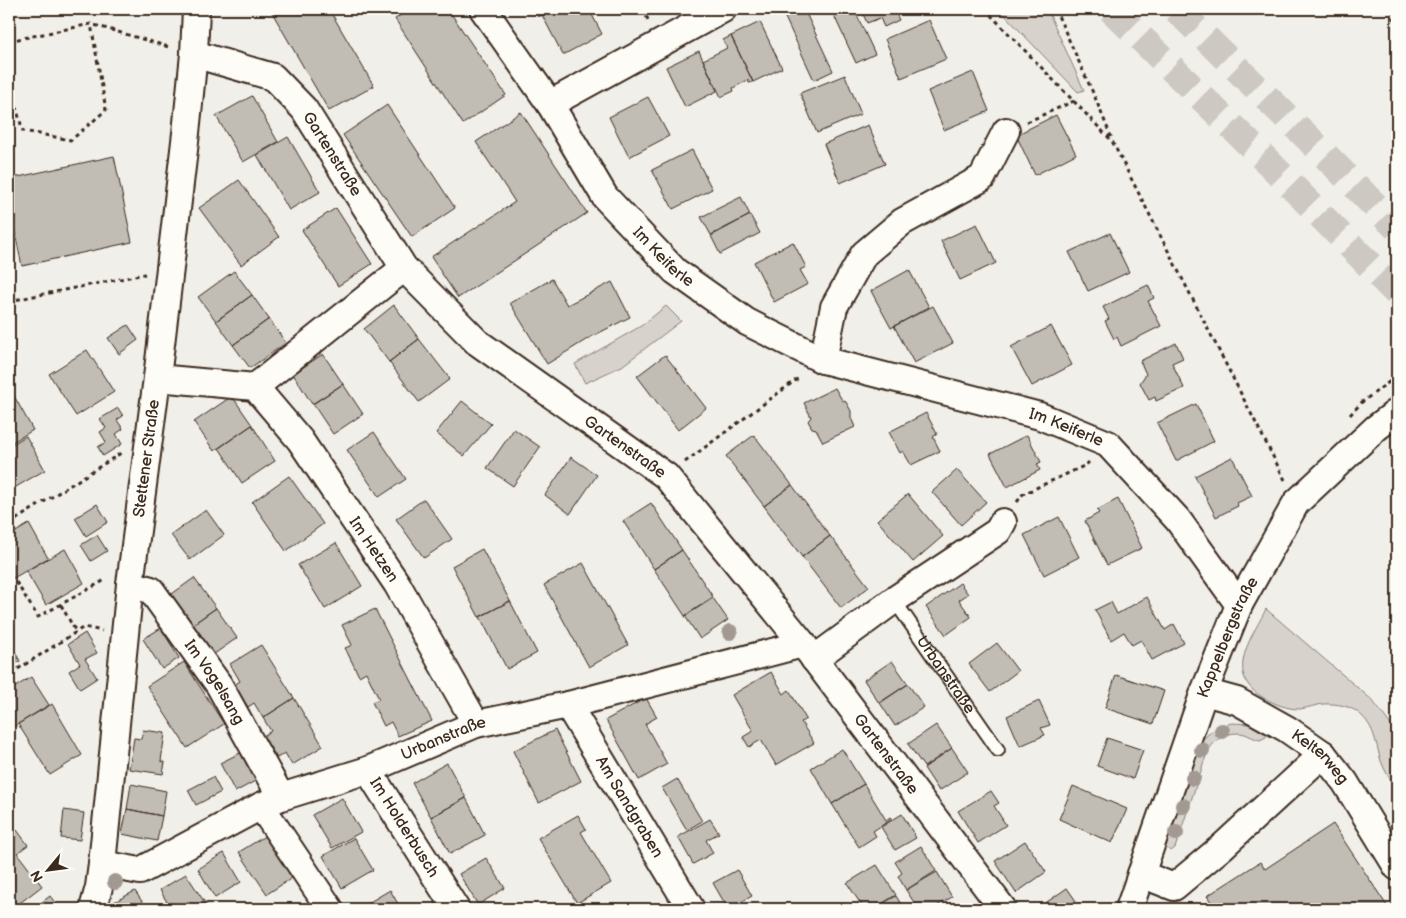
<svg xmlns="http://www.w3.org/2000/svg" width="1406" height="918" font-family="'Balsamiq Sans',sans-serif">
  <rect width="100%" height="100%" fill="#f1efea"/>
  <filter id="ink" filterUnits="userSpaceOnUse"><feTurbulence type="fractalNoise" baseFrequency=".02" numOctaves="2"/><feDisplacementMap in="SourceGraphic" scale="10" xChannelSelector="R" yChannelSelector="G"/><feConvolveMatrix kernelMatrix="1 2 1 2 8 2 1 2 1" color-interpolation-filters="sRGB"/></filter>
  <g filter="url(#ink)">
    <path fill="#d7d2cc" stroke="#897e75" d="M999,9h48l37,81 -6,2z
      M666,306l15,15 -59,45 -37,17 -10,-19 66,-38z
      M1266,609l106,91 25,33v59c-5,-10 -12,-20 -16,-31 -5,-16 -6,-33 -19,-45 -9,-10 -26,-13 -39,-12 -8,1 -15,4 -23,5 -13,0 -25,-5 -36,-11 -41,-23 -13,-59 2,-89z
      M1232,723c11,1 29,-1 35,10l-1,4 -6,3c-5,-1 -10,-4 -15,-6 -18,-4 -33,6 -39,22l-31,92 -4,3 -5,-3 -2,-4 33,-98c9,-12 20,-20 35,-23z"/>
    <path fill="#c1bcb4" stroke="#3b2a1e" d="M270,9h59l45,77 -45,25z
      M410,9h38l58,86 -43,29 -68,-105z
      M534,9h21l-17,8z
      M555,9h34l13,25 -39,21 -21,-40z
      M781,9h23l29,62 -19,9z
      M831,9h23l21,45 -19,9z
      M861,9h39l-5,2 4,9 -15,7 -4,-9 -13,5z
      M929,20l17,39 -45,19 -16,-39z
      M760,22l22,46 -29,14 -22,-46z
      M731,36l22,46 -4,1 -1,-3 -15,8 1,3 -13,6 -18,-37 24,-12 -4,-8z
      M699,51l18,40 -32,16 -19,-40z
      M973,72l16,39 -45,19 -16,-39z
      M845,75l16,39 -44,19 -17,-40z
      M252,96l26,46 -35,20 -27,-46z
      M648,97l21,39 -40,21 -20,-40z
      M387,105l68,103 -43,29 -69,-102z
      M521,112l66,101 -129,85 -27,-41 84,-55 -39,-60z
      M1056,115l20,39 -41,21 -19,-40z
      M868,125l17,39 -45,19 -16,-39z
      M288,137l32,55 -31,18 -32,-55z
      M692,150l20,39 -39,20 -21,-39z
      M114,156l18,86 -110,24 -13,-62v-25z
      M239,180l40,57 -38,28 -42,-57z
      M741,197l9,18 -39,20 -10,-18z
      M336,208l36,56 -34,22 -36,-56z
      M750,215l10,18 -40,21 -9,-18z
      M977,224l19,39 -36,17 -19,-39z
      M1110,233l19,39 -41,19 -19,-39z
      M793,242l13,25 -6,3 8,14 -34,18 -20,-40z
      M909,270l20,37 -38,21 -20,-37z
      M234,271l18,24 -36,26 -18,-24z
      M552,279l15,26 45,-23 18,35 -41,21 -42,26 -37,-61z
      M1148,285l6,13 -6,3 13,25 -40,20 -4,-9 -3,2 -9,-18 4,-2 -6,-12z
      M252,295l17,24 -36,26 -17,-24z
      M394,305l25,34 -30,23 -25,-33z
      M933,306l20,37 -39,20 -20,-37z
      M269,319l17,24 -36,25 -17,-23z
      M128,325l10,15 -19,14 -11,-16z
      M1051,326l21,39 -40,21 -21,-39z
      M419,339l31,40 -31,23 -30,-40z
      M1176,343l7,15 -11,5 12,25 -28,13 -1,-4 -6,3 -9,-17 6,-9 -6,-13z
      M87,350l27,42 -38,24 -27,-42z
      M323,354l20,30 -31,20 -19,-30z
      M665,355l41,53 -28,22 -41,-54z
      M343,384l20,30 -30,20 -20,-30z
      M835,388l7,12 4,2 5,9v7l4,9 -32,15 -7,-13 -4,-1 -4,-7 3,-4 -7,-14z
      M14,396l19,34 -24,14v-45z
      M232,396l20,29 -38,26 -20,-29z
      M462,401l29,23 -27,32 -28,-23z
      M1196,404l18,37 -38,20 -19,-38z
      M118,408l5,8 -6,4 6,9 -7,5 6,10 -19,12 -5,-9 8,-5 -6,-10 6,-4 -6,-9z
      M926,413l11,21 -4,3 7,14 -29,14 -8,-14 -3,2 -11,-21z
      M252,425l23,36 -33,22 -23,-35z
      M514,429l26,18 -27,39 -26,-18z
      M374,432l32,47 -27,18 -32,-47z
      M754,435l38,50 -28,21 -38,-50z
      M1027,435l14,27 -4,2 3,6 -33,17 -17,-33z
      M26,436l19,34 -36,21v-45z
      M571,457l26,18 -27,39 -25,-19z
      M1232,457l20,39 -15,7 1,3 -22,11 -21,-41z
      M957,470l29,32 -25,23 -29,-33z
      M289,476l34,48 -37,27 -34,-49z
      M792,485l38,51 -28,21 -38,-51z
      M908,494l35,42 -30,26 -36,-42z
      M424,499l28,40 -28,19 -28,-39z
      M1118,499l24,49 -35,17 -22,-44 14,-8 -2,-3z
      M651,503l31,47 -28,19 -31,-48z
      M97,504l11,18 -22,14 -11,-18z
      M206,510l18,25 -34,25 -19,-25z
      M1059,517l20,40 -35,18 -20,-40z
      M29,524l19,34 -38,22 -1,-3v-41z
      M97,535l10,16 -16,10 -10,-16z
      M830,536l39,51 -28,21 -39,-51z
      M336,543l26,43 -37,23 -27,-44z
      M65,549l19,34 -38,22 -20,-34z
      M482,549l28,52 -31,16 -27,-51z
      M682,550l31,47 -28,19 -31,-47z
      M583,563l45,82 -39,22 -45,-82z
      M194,578l22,30 -30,21 -21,-30z
      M960,583l8,11 -9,6 12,17 -25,18 -20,-28z
      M1147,597l18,33 9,-6 10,19 -32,17 -11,-20 -9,5 -8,-13 -13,8 -16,-30 16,-8 6,12z
      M713,598l15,22 -28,19 -15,-23z
      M510,601l27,52 -30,16 -27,-52z
      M216,608l21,30 -30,21 -21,-30z
      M375,609l57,112 -34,15 -7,-14 -7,4 -12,-24 7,-3 -13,-27 -7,4 -14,-28 7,-3 -10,-20z
      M161,628l18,30 -17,11 -19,-30z
      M85,633l12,20 -12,6 12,19 -17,11 -11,-18 11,-7 -12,-20z
      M9,641l11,20 -11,6z
      M997,643l21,28 -28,21 -21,-28z
      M261,645l33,53 -31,20 -9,-15 -6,4 -14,-22 6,-4 -10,-17z
      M892,661l16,23 -29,19 -15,-23z
      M184,662l40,62 -37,24 -40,-62z
      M771,672l13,22 5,-4 17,29 -5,3 13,21 -38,22 -15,-25 -12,7 -6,-10 10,-6 -21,-36z
      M1116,675l48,16 -11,33 -48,-16z
      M31,677l18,28 -36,22 -4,-8v-28z
      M908,684l16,23 -29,19 -15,-23z
      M294,698l29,48 -31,19 -7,-12 -8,5 -14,-22 8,-5 -8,-13z
      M646,698l11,19 -12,7 22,40 -28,16 -33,-60z
      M1039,701l11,24 -9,3 4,7 -25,11 -13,-30z
      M52,704l30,51 -32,20 -32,-51z
      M936,725l16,23 -28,19 -16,-23z
      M143,730l22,3 -4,28 4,1 -2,12 -34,-5 5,-31 7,1z
      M555,730l26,51 -42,22 -26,-52z
      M1107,738l36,12 -10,29 -36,-13z
      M952,748l16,24 -29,19 -15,-23z
      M842,749l22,35 -32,20 -21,-36z
      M242,752l15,28 -22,12 -15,-29z
      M447,763l19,35 -35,19 -19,-34z
      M213,777l8,15 -25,13 -8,-15z
      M677,779l25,42 -15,9 -25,-42z
      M131,784l35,7 -4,25 -35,-7z
      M864,784l22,36 4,-3 2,2 -19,12 3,5 -17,11 -27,-43z
      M1073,786l54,23 -15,34 -53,-24z
      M991,791l8,12 -5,3 12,19 -28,18 -20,-32z
      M342,798l19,34 -29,16 -20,-33z
      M466,798l19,37 -35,19 -19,-37z
      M127,809l35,7 -5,25 -35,-7z
      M64,810l20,3 -4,27 -19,-2z
      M902,814l14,24 -21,12 -14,-23z
      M578,815l8,14 -5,3 30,51 -34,20 -39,-65z
      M710,819l9,14 -13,7 7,13 -20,11 -15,-27z
      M1333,824l56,85h-173l-9,-13 53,-34 5,7z
      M17,830l11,15 -11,8 25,33 -30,23h-3v-73z
      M265,836l27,42 -25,16 -28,-42z
      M354,838l19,32 -31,18 -19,-32z
      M1025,841l21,31 -30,21 -21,-32z
      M921,846l15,25 -30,19 -8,-14 4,-3 -7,-11z
      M224,853l17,29 -26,16 -17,-29z
      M486,858l19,30 -27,17 -19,-31z
      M877,865l19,30 -23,14h-9l-17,-26z
      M737,870l15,26 -24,13 -15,-26z
      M937,872l15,25 -20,12h-9l-3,-4 -3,2 -11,-17z
      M186,874l23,35h-38l-11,-19z
      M1067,888l9,13 -7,4 3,4h-35z
      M390,890l11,19h-36l-2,-3z
      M135,891l12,18h-34l1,-7z
      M50,896l10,13h-27z
      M896,896l8,13h-31z"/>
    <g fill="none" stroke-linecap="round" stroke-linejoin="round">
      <path stroke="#cdc8c1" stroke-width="28" stroke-dasharray="28 14" stroke-linecap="butt" d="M1111,9l161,157 125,127
        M1176,9l130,127 91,92"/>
      <g stroke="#3b2a1e" stroke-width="16">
        <g id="service">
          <path id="s1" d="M894,600l104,150"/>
        </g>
      </g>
      <g stroke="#3b2a1e" stroke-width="30">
        <g id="minor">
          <path id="s2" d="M483,9l67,95 55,93 70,74 72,51 76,38 217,56 68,28 70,76 61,85"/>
          <path id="s3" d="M194,54l79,23 31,32 100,159 73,74 189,134 137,168 200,265"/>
          <path d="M550,104l173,-95"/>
          <path d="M823,360l11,-53 30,-53 38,-32 80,-44 24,-47"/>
          <path id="s4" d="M157,378l98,9 45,53 97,144 79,140"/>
          <path d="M255,387l149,-119"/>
          <path id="s5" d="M130,584l21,6 68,95 62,112"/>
          <path d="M814,659l80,-59 104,-69 5,-9"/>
          <path id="s6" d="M1204,692l33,9 50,28 36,25 22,28 52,85"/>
          <path id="s7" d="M568,705l123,204"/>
          <path id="s8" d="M368,770l88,139"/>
          <path d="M261,806l69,103"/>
          <path id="s9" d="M102,864l38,7 121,-65 20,-9 87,-27 108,-46 92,-19 235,-61"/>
          <path d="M1141,874l33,13 49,-41 100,-92"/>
          <path id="s10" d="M93,909l6,-22 3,-23 28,-280 27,-206 29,-245 8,-79 2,-45"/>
          <path id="s11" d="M1129,909l75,-217 35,-87 57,-102 80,-75 21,-16"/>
        </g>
      </g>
      <path stroke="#3b2a1e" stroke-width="3" stroke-dasharray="4 4" stroke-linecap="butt" d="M643,9l6,13
        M985,9l127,132 173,339
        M1055,9l39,86 18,44
        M1391,9l6,16
        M9,41l82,-17 78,23
        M9,83l14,48 48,9 35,-30 -15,-86
        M1027,122l47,-21
        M9,301l136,-27
        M1350,415l12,-13 35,-26
        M685,462l115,-85
        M1017,502l6,-8 63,-29 3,-3
        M9,524l112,-71
        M16,582l22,35 67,-37
        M61,605l15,27
        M18,669l66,-42 18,4"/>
      <use href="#service" stroke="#fdfcf7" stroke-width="12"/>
      <use href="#minor" stroke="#fdfcf7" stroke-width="26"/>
    </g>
    <g fill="#a29a92">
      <circle cx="730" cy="632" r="8"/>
      <circle cx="1222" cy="731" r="8"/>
      <circle cx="1202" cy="750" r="8"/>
      <circle cx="1193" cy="778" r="8"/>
      <circle cx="1183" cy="806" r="8"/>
      <circle cx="1176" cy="833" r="8"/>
      <circle cx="115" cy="882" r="8"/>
    </g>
  </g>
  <g text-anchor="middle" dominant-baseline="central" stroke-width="5" stroke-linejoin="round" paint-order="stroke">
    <g font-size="16" fill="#3b2a1e" stroke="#fdfcf7">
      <text stroke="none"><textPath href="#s3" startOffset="180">Gartenstraße</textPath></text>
      <text stroke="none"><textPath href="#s2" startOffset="308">Im Keiferle</textPath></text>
      <text stroke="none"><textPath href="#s2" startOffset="752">Im Keiferle</textPath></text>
      <text stroke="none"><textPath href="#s3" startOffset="600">Gartenstraße</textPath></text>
      <text stroke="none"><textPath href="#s10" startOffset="454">Stettener Straße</textPath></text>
      <text stroke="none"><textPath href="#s4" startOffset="300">Im Hetzen</textPath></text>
      <text stroke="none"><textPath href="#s11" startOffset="289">Kappelbergstraße</textPath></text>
      <text stroke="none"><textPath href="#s1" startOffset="91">Urbanstraße</textPath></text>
      <text stroke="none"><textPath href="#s5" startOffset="134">Im Vogelsang</textPath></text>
      <text stroke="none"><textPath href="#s9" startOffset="371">Urbanstraße</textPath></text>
      <text stroke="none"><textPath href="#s3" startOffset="1005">Gartenstraße</textPath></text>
      <text stroke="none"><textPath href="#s6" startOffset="135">Kelterweg</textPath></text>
      <text stroke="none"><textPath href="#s7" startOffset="119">Am Sandgraben</textPath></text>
      <text stroke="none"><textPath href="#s8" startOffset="68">Im Holderbusch</textPath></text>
    </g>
  </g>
  <rect width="1406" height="918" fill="none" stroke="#fdfcf7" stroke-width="30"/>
  <rect x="15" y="15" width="1376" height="888" fill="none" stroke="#3b2a1e" stroke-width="2" filter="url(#ink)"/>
  <g transform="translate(48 870) rotate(241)" stroke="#fdfcf7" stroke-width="4" paint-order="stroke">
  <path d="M0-4L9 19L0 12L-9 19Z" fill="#3b2a1e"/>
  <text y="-8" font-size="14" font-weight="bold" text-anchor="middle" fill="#3b2a1e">N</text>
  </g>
</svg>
